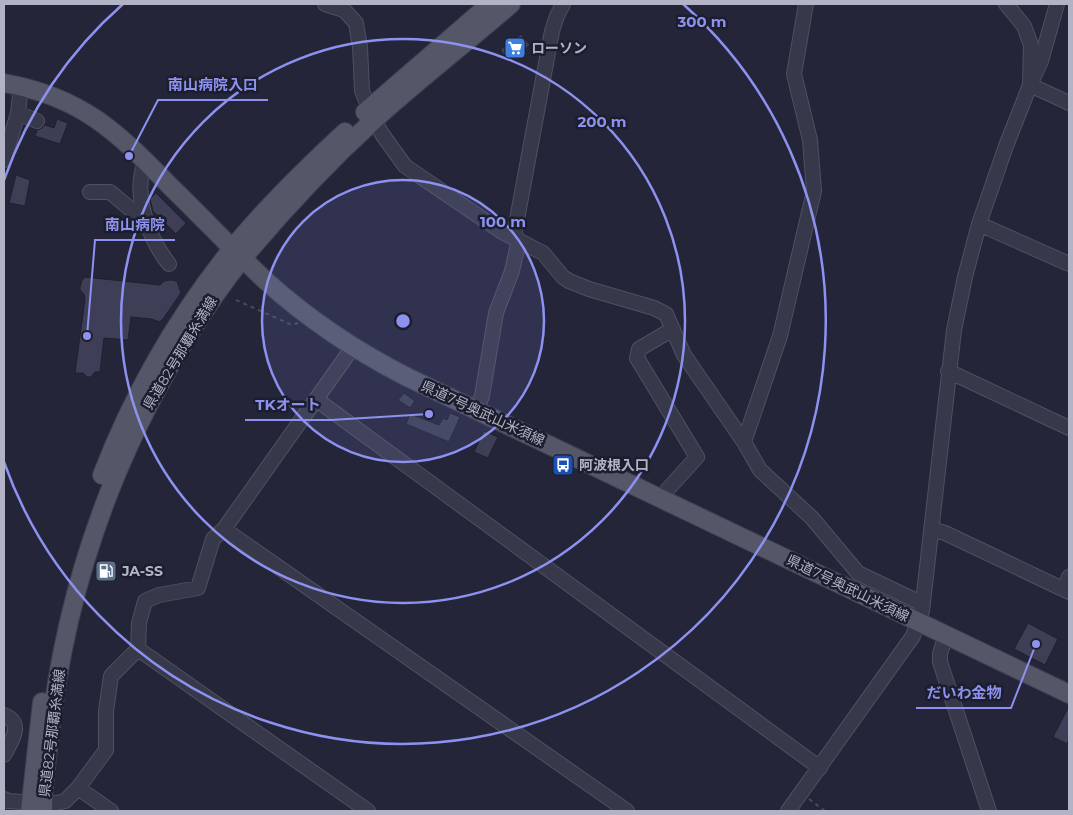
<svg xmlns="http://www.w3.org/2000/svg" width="1073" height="815" font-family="Montserrat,'Noto Sans JP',sans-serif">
  <rect width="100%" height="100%" fill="#242539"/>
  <path fill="#3e3f56" stroke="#1e2030" d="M521,34l9,11 -20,17 -10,-12z
    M57,119l11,4 -8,21 -25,-8 2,-6 5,-2 3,-3 9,3z
    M16,175l14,5 -5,26 -16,-3z
    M156,193l30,30 -10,11 -23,-23 -3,-12z
    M85,277l75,8 4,-4 7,-1 6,1 4,12 -18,26 -4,3 -7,-3 -21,-2 -3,23 -24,-2 -4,34h-5l-4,5h-4l-4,-4h-8l10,-74 -1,-5 -4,-4v-3l2,-7z
    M404,393l11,8 -5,7 -12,-8z
    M450,413l10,4 -11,25 -43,-18 4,-10 29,11 4,-7 4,2z
    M484,431l14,6 -10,21 -14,-6z
    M1028,623l30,16 -13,26 -31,-16z
    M1069,706v33l-2,5 -14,-7z"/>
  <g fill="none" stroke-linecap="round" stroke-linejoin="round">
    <g stroke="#4f5061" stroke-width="16">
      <path id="minor" d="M325,4l19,6 12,13 4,24 2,44 7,17
        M1057,4l-16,57 -11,24 39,18
        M18,113l19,8
        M374,120l8,14 23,32 97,66 41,21 20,24 6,4 20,8 65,19 12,6 18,41 60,87 16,28 52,48 46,55 65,31
        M4,160l14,-47 3,-27
        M146,161c-15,31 3,78 23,103
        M90,192h20l36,30
        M979,224l90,40
        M512,237l3,-7 37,-199 5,-15 6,-12
        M948,371l121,57
        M317,400l503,368
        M477,410l5,-14 14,-83 16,-42 7,-31
        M744,442l36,-106 34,-145 -4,-51 -16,-66 12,-70
        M661,499l7,-10 29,-32 -60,-99 2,-9 34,-20
        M224,529l403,282
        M931,529l14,4 124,59
        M1064,589l5,-12
        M946,635l-6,19v8l49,149
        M138,649l230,162
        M4,715c21,9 7,26 0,40
        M78,788l33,23
        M4,799l4,2 43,3 14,-3 13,-13 28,-38v-39l5,-35 27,-27 1,-26 6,-22 14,-6 39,-7 15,-49 11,-10 129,-182
        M788,811l125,-175 9,-25 32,-281 11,-53 14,-53 27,-78 24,-61 1,-40 -7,-19 -18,-22"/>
    </g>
    <g stroke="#3d3f4f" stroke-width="20">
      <path id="major" d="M4,83c79,14 114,50 167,104 32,31 62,63 95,94 42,38 90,70 141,96l662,317
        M365,112l125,-108
        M102,475c31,-80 76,-159 130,-226 34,-42 73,-80 113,-117
        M30,811l12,-109
        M43,811c0,-22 3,-45 6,-68 14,-140 56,-268 128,-389 20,-33 41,-66 66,-96 40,-48 84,-95 131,-138 44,-40 92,-77 137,-116"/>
    </g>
    <path stroke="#434e57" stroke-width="2" stroke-dasharray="4 4" stroke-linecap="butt" d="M236,300l56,25 6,-2
      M809,799l16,12"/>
    <use href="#minor" stroke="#373849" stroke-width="14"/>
    <use href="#major" stroke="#555769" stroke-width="18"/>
  </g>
  <circle cx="403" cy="321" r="141" fill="#8d91ef" fill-opacity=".12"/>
  <g fill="none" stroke="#8d91ef" stroke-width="2.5">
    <circle cx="403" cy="321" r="141"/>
    <circle cx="403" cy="321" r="282"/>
    <path d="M4 180A423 423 0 0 1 123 4M683 4A423 423 0 1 1 4 462"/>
  </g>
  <defs>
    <g id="supermarket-square" transform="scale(1.125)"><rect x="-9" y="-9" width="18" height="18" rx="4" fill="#3f7fe0" stroke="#1c1e2e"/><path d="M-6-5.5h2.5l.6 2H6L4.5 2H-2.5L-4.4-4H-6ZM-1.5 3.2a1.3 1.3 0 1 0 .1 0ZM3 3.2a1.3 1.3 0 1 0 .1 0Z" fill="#fff"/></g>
    <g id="bus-square" transform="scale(1.125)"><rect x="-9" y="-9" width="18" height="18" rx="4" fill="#1a4fb4" stroke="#1c1e2e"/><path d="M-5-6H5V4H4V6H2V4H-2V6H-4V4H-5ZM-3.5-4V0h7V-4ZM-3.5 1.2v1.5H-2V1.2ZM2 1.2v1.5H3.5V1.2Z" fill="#fff"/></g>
    <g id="fuel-square" transform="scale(1.125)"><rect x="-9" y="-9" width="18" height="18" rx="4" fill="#5c6f8a" stroke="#1c1e2e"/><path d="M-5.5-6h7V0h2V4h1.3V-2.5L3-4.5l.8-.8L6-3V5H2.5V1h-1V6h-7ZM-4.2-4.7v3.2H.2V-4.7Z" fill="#fff"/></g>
  </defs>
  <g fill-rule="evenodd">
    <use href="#supermarket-square" x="515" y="48"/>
    <use href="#bus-square" x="563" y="465"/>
    <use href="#fuel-square" x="106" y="571"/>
  </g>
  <g text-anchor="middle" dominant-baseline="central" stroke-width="5" stroke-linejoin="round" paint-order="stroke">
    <g font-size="14" font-weight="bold" fill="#b2b3c5" stroke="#1c1e2e" text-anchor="start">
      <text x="531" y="48">ローソン</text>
      <text x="579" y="465">阿波根入口</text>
      <text x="122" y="571">JA-SS</text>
    </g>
    <g font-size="14" fill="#b2b3c5" stroke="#1c1e2e">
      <text transform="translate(180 353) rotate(-59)">県道82号那覇糸満線</text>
      <text transform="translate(483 413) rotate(25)">県道7号奥武山米須線</text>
      <text transform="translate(848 588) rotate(26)">県道7号奥武山米須線</text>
      <text transform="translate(52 733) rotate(-83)">県道82号那覇糸満線</text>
    </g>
  </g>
  <circle cx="403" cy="321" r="8" fill="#8d91ef" stroke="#1c1e2e" stroke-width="2.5"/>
  <g font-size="15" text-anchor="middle" font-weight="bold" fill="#8d91ef" stroke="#1c1e2e" stroke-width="5" stroke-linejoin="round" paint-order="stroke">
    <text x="702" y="27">300 m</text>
    <text x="602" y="127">200 m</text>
    <text x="503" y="227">100 m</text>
  </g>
  <path fill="none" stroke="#8d91ef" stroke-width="2" d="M129 156L158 100H268M87 336L95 240H175M429 414L331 420H245M1036 644L1011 708H916"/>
  <g fill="#8d91ef" stroke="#1c1e2e" stroke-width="2">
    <circle cx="129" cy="156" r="5"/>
    <circle cx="87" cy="336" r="5"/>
    <circle cx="429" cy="414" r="5"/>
    <circle cx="1036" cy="644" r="5"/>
  </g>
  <g font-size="15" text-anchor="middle" font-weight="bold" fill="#8d91ef" stroke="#1c1e2e" stroke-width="5" stroke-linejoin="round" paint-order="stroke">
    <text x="213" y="90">南山病院入口</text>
    <text x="135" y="230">南山病院</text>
    <text x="288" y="410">TKオート</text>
    <text x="964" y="698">だいわ金物</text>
  </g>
  <rect width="1073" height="815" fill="none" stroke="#b2b3c5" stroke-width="10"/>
</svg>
